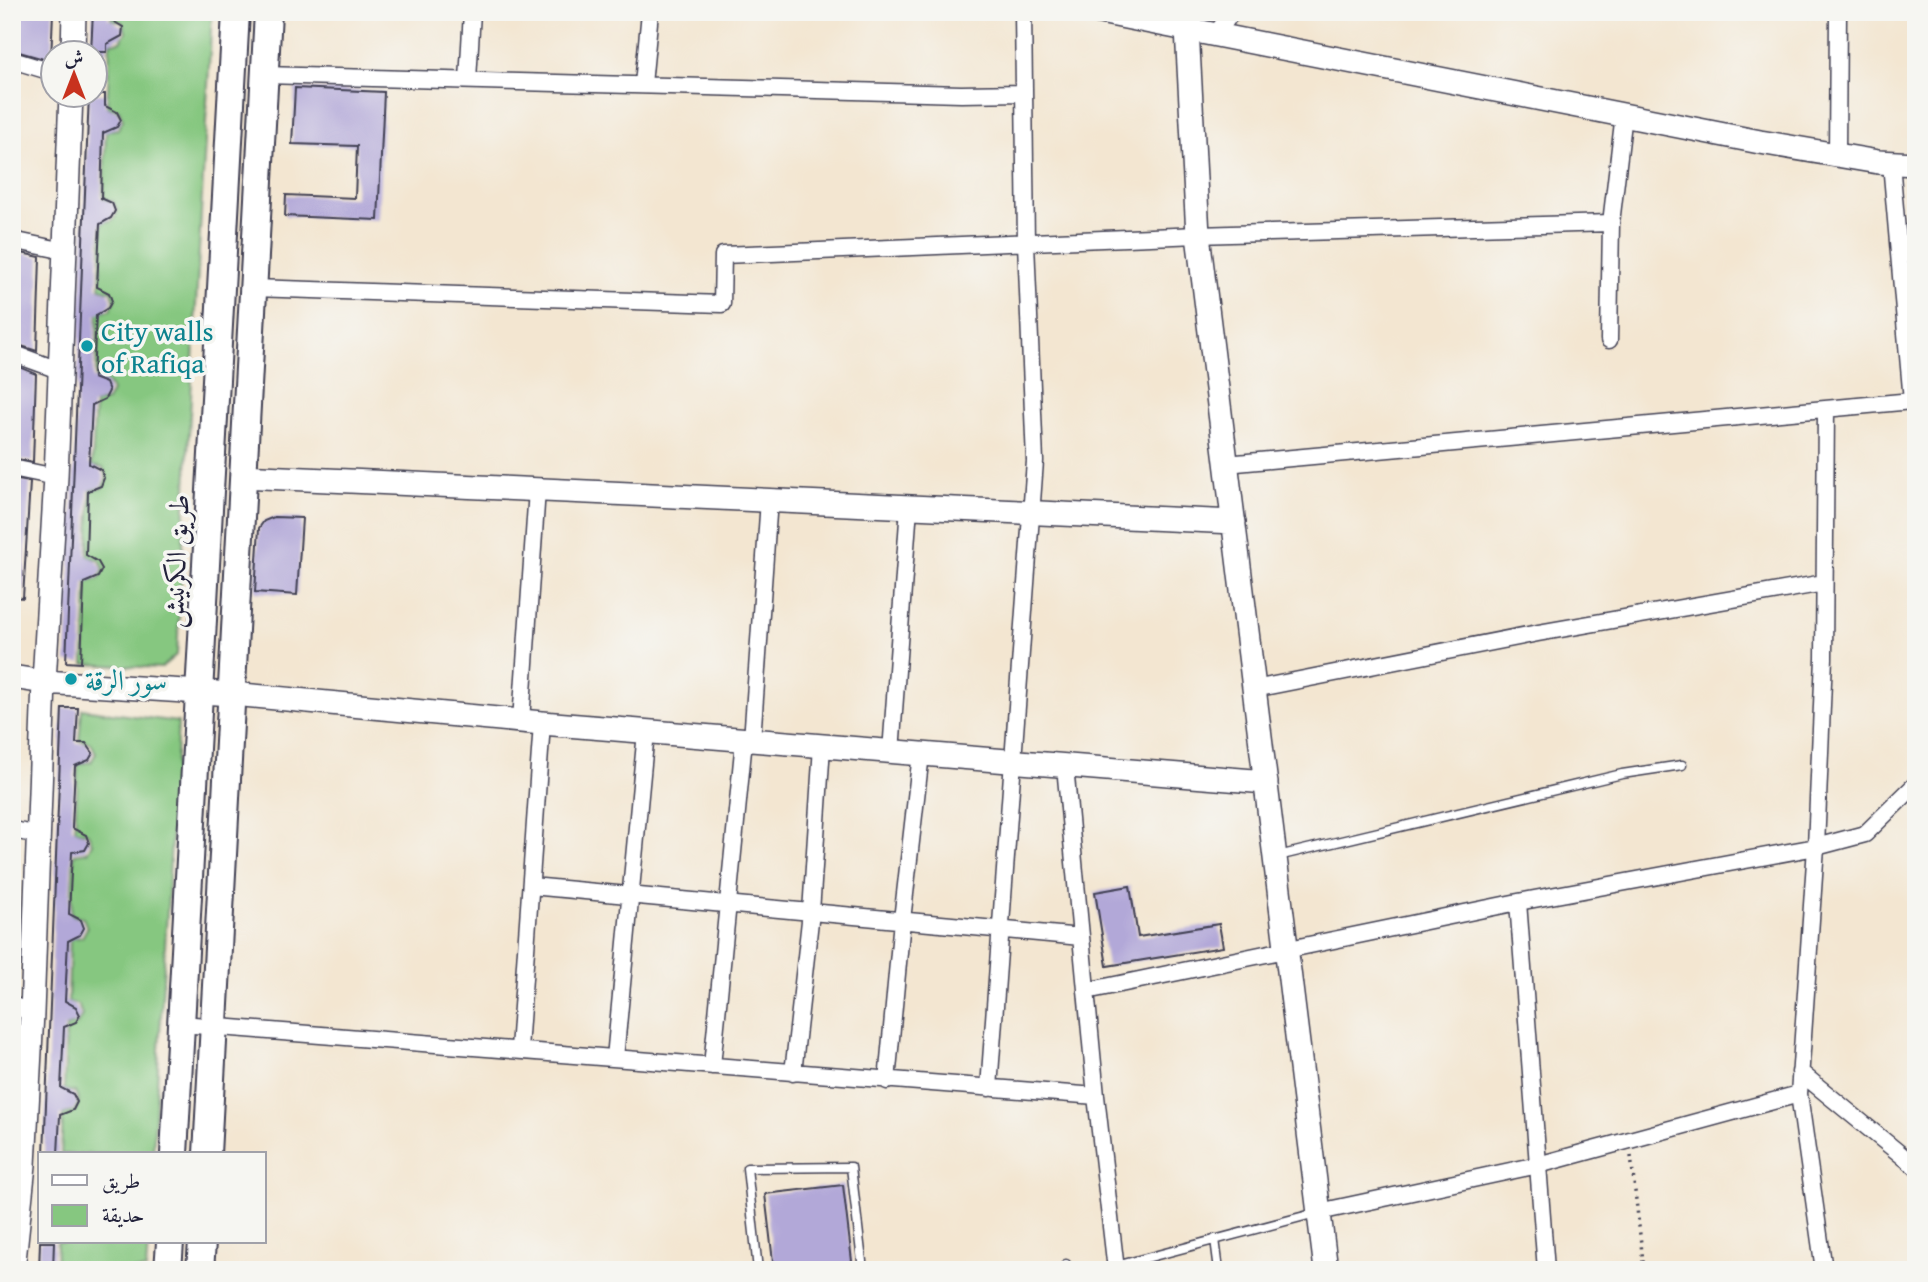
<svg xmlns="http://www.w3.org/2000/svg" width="1928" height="1282" font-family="'Gentium Book Plus',Amiri,serif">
  <rect width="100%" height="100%" fill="#f6f6f2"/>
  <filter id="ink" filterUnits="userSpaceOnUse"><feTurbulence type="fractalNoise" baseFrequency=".0143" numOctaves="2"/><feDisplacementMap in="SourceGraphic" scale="14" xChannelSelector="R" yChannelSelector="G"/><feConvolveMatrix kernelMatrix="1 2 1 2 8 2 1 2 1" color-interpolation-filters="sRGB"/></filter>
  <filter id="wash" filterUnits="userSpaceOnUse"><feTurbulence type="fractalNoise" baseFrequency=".00686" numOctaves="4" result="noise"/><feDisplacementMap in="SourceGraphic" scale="28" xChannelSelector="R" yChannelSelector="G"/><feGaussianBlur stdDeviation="1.57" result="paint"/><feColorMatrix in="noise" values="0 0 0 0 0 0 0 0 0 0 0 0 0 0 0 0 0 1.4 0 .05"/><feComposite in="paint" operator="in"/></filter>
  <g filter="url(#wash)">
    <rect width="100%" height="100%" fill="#f3e6d1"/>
    <path fill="#86c780" stroke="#54745e" stroke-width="2" d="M111,12h101l-35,642 -16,14 -77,-4 3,-83 12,-2 5,-9 -4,-10 -12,-3 3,-67 11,-2 5,-10 -4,-10 -11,-2 3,-63 12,-2 5,-10 -5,-9 -11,-3 2,-67 12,-2 5,-9 -4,-10 -11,-3 2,-65 11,-3 5,-9 -5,-10 -10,-2 3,-68 12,-2 5,-9 -4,-10 -12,-3 3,-64 11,-2 5,-9 -4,-10 -11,-3z
      M82,709l96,13 -25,432h-92l2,-40 11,-2 5,-10 -4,-10 -11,-2 2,-64 11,-2 5,-9 -4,-10 -10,-3 2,-63 12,-2 5,-9 -4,-10 -12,-3 3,-61 13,-2 5,-9 -4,-10 -13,-3 3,-66 13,-2 5,-9 -5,-10 -12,-3z
      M57,1242h91l-2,28h-82l-8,-3z"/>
    <g id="blocks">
      <path fill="#b2a8d8" d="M12,12h41l-2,49 -39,-11z
        M93,12h15v6l15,9 -1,9 -15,8v8h-16z
        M295,88l89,4 -6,128 -93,-4 1,-21 69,3 2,-52 -65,-2z
        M89,94h16v12l12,6 4,8 -4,7 -14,6 -2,65 11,5 3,8 -4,7 -11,6 -3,63 12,6 3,8 -4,7 -12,7 -3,63 13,5 3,8 -4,8 -13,6 -3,59 12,6 3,8 -3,8 -13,5 -2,64 12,7 4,7 -4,8 -14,6 -3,80 -15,-1z
        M12,251l28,6 -3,94 -25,-8z
        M12,364l24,10 -3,88 -21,-4z
        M12,479l18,3 -7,116 -11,-1z
        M274,517l28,1 -5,77 -42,-3 4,-64 5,-7z
        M62,708h16l-2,35h10l7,10 -4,7 -14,6 -3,62 14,7 3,8 -4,7 -13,2 -3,62 12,6 3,8 -4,7 -12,6 -3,60 11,6 4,8 -4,7 -12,5 -3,61 12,6 4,8 -4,8 -13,5 -2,39h-14z
        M1130,886l8,51 81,-13 4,23 -116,19 -12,-74z
        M843,1185l10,85h-79l-9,-76z
        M40,1242h14l-1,28h-14z"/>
    </g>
  </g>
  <g filter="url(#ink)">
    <use href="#blocks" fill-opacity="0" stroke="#413f52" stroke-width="2"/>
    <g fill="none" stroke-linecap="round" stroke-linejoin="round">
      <g stroke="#413f52" stroke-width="11">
        <path id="lane" d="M1278,856l344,-82 60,-9
          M1215,1239l4,31
          M1066,1264v6
          M1116,1266l200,-53
          M758,1270l-11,-102 104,-1 12,103"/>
      </g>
      <g stroke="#413f52" stroke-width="19">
        <path id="street" d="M1216,34l16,-22
          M12,60l40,12
          M264,75l697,19 63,-1
          M468,80l4,-68
          M643,84l7,-72
          M1837,155l1,-143
          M1891,163l21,238 4,4
          M12,240l53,11
          M253,288l469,16 1,-49 475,-20 413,-12
          M1609,340l2,-117 13,-109
          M12,353l49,18
          M1226,464l686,-63
          M12,468l44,9
          M1254,689l284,-56 286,-50
          M521,721l16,-231
          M752,740l17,-240
          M891,752l18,-245
          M1065,766l31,330 20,174
          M12,830l28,5
          M531,886l550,51
          M1518,902l28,368
          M1086,991l432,-89 298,-55 49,-13 51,-50
          M12,1005l20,8
          M181,1024l915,72
          M519,1049l23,-326
          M615,1058l31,-326
          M712,1066l32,-326
          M1800,1072l116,95
          M793,1073l18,-161 11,-166
          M887,1081l15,-161 19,-166
          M989,1088l46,-627 -9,-218 -3,-231
          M1319,1212l219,-47 261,-71
          M1824,1270l-25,-176 17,-247 8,-189 2,-249"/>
      </g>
      <g stroke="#413f52" stroke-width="26">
        <path id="secondary" d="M1100,12l660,130 118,20 38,2
          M1187,29l11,206 128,1035
          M73,52l1,-40
          M243,476l991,46
          M12,677l32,5 188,12 310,29 724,59
          M13,1270l11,-105 8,-152 12,-331 12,-205 15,-383"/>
      </g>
      <g stroke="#413f52" stroke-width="30">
        <path id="primary" d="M174,1154l62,-1142
          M207,1154l61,-1142
          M168,1270l2,-28
          M200,1270l2,-28"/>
      </g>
      <path stroke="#413f52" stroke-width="3.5" stroke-dasharray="2 5" stroke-linecap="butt" d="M1631,1156l13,114"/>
      <use href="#lane" stroke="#fff" stroke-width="8"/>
      <use href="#street" stroke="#fff" stroke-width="16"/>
      <use href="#secondary" stroke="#fff" stroke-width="23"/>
      <use href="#primary" stroke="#fff" stroke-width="26"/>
    </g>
  </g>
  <g fill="#0f9aa8" stroke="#f6f6f2" stroke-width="2.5">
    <circle cx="87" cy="346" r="7"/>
    <circle cx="71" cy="679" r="7"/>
  </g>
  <g text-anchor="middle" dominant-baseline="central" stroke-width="7" stroke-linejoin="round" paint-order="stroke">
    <g font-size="28" fill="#0d838f" stroke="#f6f6f2" text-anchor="start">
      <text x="101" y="330">City walls<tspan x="101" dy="32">of Rafiqa</tspan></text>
      <text x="85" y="679">سور الرقة</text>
    </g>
    <g font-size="28" fill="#22223b" stroke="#f6f6f2">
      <text transform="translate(175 561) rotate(-87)">طريق الكرنيش</text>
    </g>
  </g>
  <rect width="1928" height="1282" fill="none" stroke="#f6f6f2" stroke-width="42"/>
  <rect x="38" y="1152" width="228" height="91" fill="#f6f6f2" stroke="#a1a1a9" stroke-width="2"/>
  <rect x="52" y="1175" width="35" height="10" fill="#ffffff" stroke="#a1a1a9" stroke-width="2"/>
  <text x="102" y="1188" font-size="21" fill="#22223b">طريق</text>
  <rect x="52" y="1205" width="35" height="21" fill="#86c780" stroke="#a1a1a9" stroke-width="2"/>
  <text x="102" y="1222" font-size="21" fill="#22223b">حديقة</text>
  <g transform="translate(74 74)"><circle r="33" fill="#f6f6f2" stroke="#a1a1a9" stroke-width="2"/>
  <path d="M0-5L12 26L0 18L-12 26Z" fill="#c8321e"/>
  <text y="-10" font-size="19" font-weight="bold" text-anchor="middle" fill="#22223b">ش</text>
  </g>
</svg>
